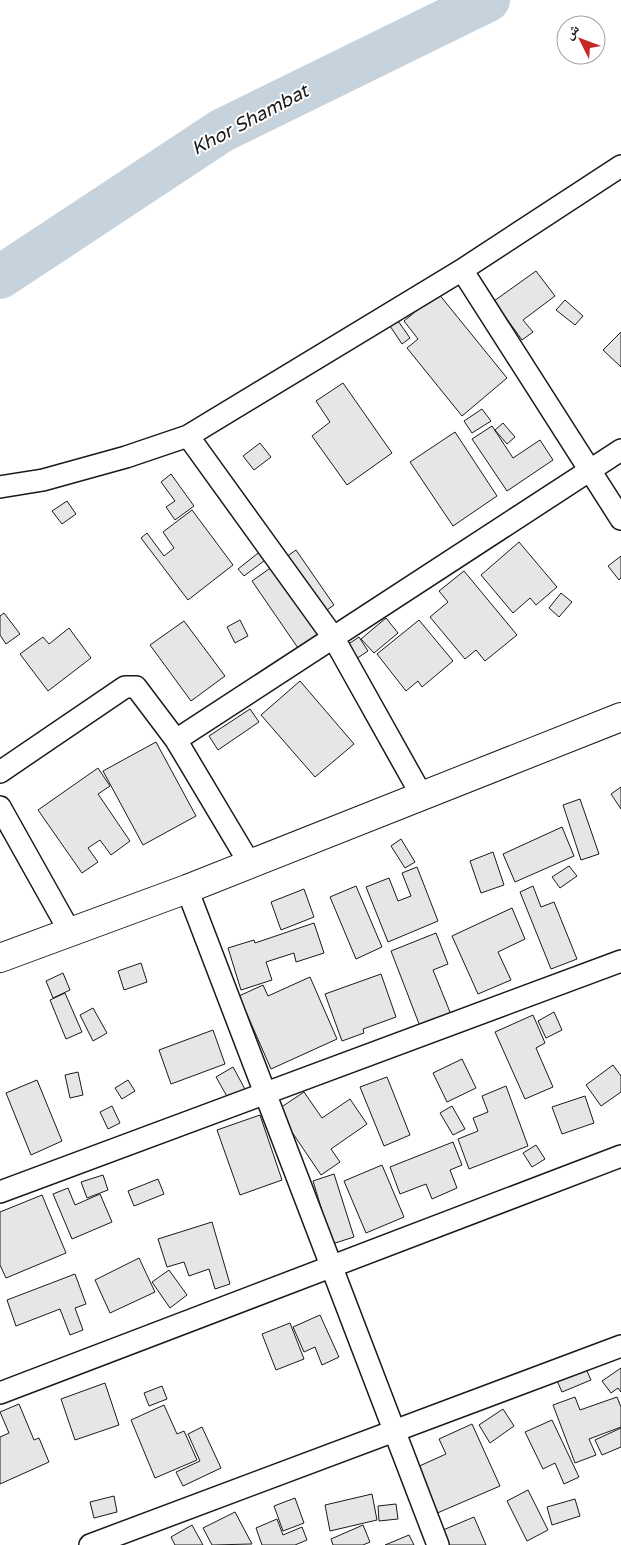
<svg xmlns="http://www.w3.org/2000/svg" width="621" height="1545" font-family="'Varela Round','Noto Naskh Arabic',sans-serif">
  <rect width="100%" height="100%" fill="#fff"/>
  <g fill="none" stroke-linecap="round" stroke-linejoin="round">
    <path stroke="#c6d2dc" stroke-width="44" d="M0,277l221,-146 267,-131"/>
  </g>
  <path fill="#e6e6e6" stroke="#1a1a1a" d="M536,271l19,25 -32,24 10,12 -11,8 -28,-39z
    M438,293l69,85 -45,38 -55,-68 11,-9 -14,-18z
    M565,300l18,16 -8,9 -19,-15z
    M398,321l12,17 -8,6 -12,-18z
    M621,332v35l-18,-17z
    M343,383l49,70 -45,32 -35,-49 18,-14 -14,-21z
    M482,409l9,12 -19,12 -8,-12z
    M503,423l12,14 -8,7 -12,-14z
    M492,426l21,32 27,-18 13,20 -46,31 -35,-52z
    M455,432l42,64 -44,30 -43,-64z
    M260,443l11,14 -17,13 -11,-14z
    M171,474l23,32 -19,14 -9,-13 9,-6 -14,-19z
    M67,501l9,13 -14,10 -10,-13z
    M192,510l41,55 -45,35 -47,-62 6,-5 17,23 10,-8 -11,-16z
    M519,542l38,45 -21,18 -6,-7 -17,15 -32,-38z
    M262,550l6,8 -24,18 -6,-7z
    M296,550l38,55 -24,17 8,12 -20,14 -46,-67z
    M621,556v22l-2,2 -11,-14z
    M464,571l53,64 -32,26 -9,-11 -11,9 -35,-42 18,-15 -9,-11z
    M561,593l11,9 -13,15 -10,-9z
    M4,613l16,21 -14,10 -6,-9v-19z
    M386,618l12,15 -24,20 -13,-14z
    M240,620l8,16 -13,7 -8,-16z
    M419,620l34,41 -31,26 -4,-6 -12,10 -29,-37z
    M184,621l41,55 -34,25 -41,-56z
    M69,628l22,30 -43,33 -28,-37 23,-17 6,7z
    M359,637l9,14 -12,8 -9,-14z
    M300,681l54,63 -39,33 -54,-62z
    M250,709l9,13 -41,28 -9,-14z
    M156,742l40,74 -53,29 -40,-74z
    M98,768l12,18 -12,8 32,47 -19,14 -11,-15 -12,8 10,14 -16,11 -44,-63z
    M621,787v22l-10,-15z
    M580,799l19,55 -18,6 -18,-55z
    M562,827l12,29 -59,26 -12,-28z
    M401,839l14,23 -10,6 -14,-22z
    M493,852l11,33 -23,8 -11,-32z
    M569,866l8,10 -17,12 -8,-11z
    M417,867l21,54 -50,21 -22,-55 23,-9 9,23 13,-5 -9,-23z
    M356,886l26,61 -26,12 -26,-62z
    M533,886l8,21 13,-5 23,57 -26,10 -31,-77z
    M304,889l10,28 -33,13 -10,-28z
    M512,908l13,31 -27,13 13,28 -33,14 -26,-58z
    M314,923l10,30 -28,9 -2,-9 -28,9 6,18 -31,10 -13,-42 26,-8 1,3z
    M436,933l12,31 -15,6 19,47 -31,12 -30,-78z
    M141,963l6,19 -23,8 -6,-19z
    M63,973l7,17 -17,8 -7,-17z
    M381,974l15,43 -33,12 1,4 -22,8 -17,-47z
    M310,977l27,62 -66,30 -32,-73 24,-11 5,11z
    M65,993l17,39 -16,7 -16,-39z
    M93,1008l14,25 -14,8 -13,-26z
    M554,1012l8,18 -16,8 -8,-17z
    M533,1015l12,28 -9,5 17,39 -28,12 -30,-67z
    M213,1030l12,34 -54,20 -12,-34z
    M462,1059l14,29 -29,14 -14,-29z
    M613,1065l8,11v16l-20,14 -15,-21z
    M233,1067l13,24 -17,9 -13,-23z
    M78,1072l5,23 -13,3 -5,-23z
    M387,1077l23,58 -26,11 -24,-59z
    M37,1080l25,61 -31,14 -25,-62z
    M128,1080l7,11 -13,8 -7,-11z
    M506,1086l22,60 -59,23 -11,-30 20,-8 -5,-13 15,-6 -6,-16z
    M304,1092l18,26 28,-19 17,25 -36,25 9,13 -19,13 -44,-65z
    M585,1096l9,27 -32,11 -10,-27z
    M112,1106l8,17 -12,6 -8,-17z
    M452,1106l13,23 -12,6 -13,-22z
    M260,1115l22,65 -42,15 -23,-65z
    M453,1142l9,23 -12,5 7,18 -25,11 -6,-15 -26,10 -10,-27z
    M536,1145l9,14 -13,8 -9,-14z
    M382,1165l22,52 -38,16 -22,-52z
    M334,1174l20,63 -22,7 -19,-63z
    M103,1175l5,15 -21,8 -6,-16z
    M158,1179l6,15 -30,12 -6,-15z
    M68,1188l7,17 25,-11 12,28 -40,17 -19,-45z
    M42,1195l24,58 -60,25 -6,-13v-53z
    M212,1222l18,62 -15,5 -6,-20 -20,7 -5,-14 -17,5 -9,-28z
    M139,1258l16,34 -45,21 -15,-33z
    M169,1270l18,25 -17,13 -18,-26z
    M75,1274l11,30 -11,4 8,22 -13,5 -10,-26 -44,17 -9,-26z
    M320,1315l19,42 -17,8 -7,-18 -11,5 -11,-25z
    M290,1323l14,36 -28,11 -14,-36z
    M583,1362l8,18 -29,12 -8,-18z
    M621,1368v24l-3,-4 -7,5 -9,-12z
    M105,1383l14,42 -44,15 -14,-41z
    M162,1386l5,13 -18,7 -5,-13z
    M575,1397l5,13 37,-13 4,10v20l-32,12 7,16 -21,8 -22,-58z
    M19,1404l15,36 5,-2 10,24 -49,22v-47l9,-4 -9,-21z
    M164,1405l13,29 7,-3 13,29 -42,18 -24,-58z
    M503,1409l11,17 -24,17 -11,-18z
    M552,1420l27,57 -15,7 -9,-21 -12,6 -18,-37z
    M472,1424l28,62 -65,28 -20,-46 31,-14 -7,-15z
    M202,1427l19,41 -38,18 -7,-14 24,-11 -12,-27z
    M621,1428v19l-19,8 -7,-15z
    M528,1490l20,40 -21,11 -20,-40z
    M372,1494l5,26 -47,11 -5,-26z
    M114,1496l3,16 -23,6 -4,-16z
    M295,1498l9,25 -21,8 -9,-25z
    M575,1499l5,17 -28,9 -5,-18z
    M396,1504l2,15 -19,2 -1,-15z
    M235,1512l17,32 -40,1 -9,-17z
    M474,1517l12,28h-37l-6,-15z
    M277,1519l6,16 19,-8 5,13 -12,5h-33l-6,-17z
    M192,1525l11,20h-28l-4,-8z
    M363,1525l7,17 -7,3h-30l-2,-6z
    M409,1535l5,10h-29z"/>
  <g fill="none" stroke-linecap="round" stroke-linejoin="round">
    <g stroke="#1a1a1a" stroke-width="24">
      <path id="street" d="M462,270l159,249
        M188,436l145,201 89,159
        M0,487l43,-7 83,-23 62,-21 274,-166 159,-104
        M176,740l445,-290
        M0,772l125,-85h11l40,53 74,124
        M0,807l70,125
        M187,889l251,656
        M0,1192l621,-231
        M0,1393l621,-237
        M90,1545l531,-199"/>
    </g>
    <g stroke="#1a1a1a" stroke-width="30">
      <path id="secondary" d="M0,958l187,-69 434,-172"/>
    </g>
    <use href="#street" stroke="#fff" stroke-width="21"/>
    <use href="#secondary" stroke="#fff" stroke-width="28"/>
  </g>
  <g text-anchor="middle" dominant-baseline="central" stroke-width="4" stroke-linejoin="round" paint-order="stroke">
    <g font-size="19" font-style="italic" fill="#1a1a1a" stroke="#fff">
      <text transform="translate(250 120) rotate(-28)">Khor Shambat</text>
    </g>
  </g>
  <g transform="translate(581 40) rotate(312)"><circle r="24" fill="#ffffff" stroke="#a3a3a3"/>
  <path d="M0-4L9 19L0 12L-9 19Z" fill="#c62828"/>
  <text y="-8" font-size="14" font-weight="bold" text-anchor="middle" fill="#1a1a1a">ش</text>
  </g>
</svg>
